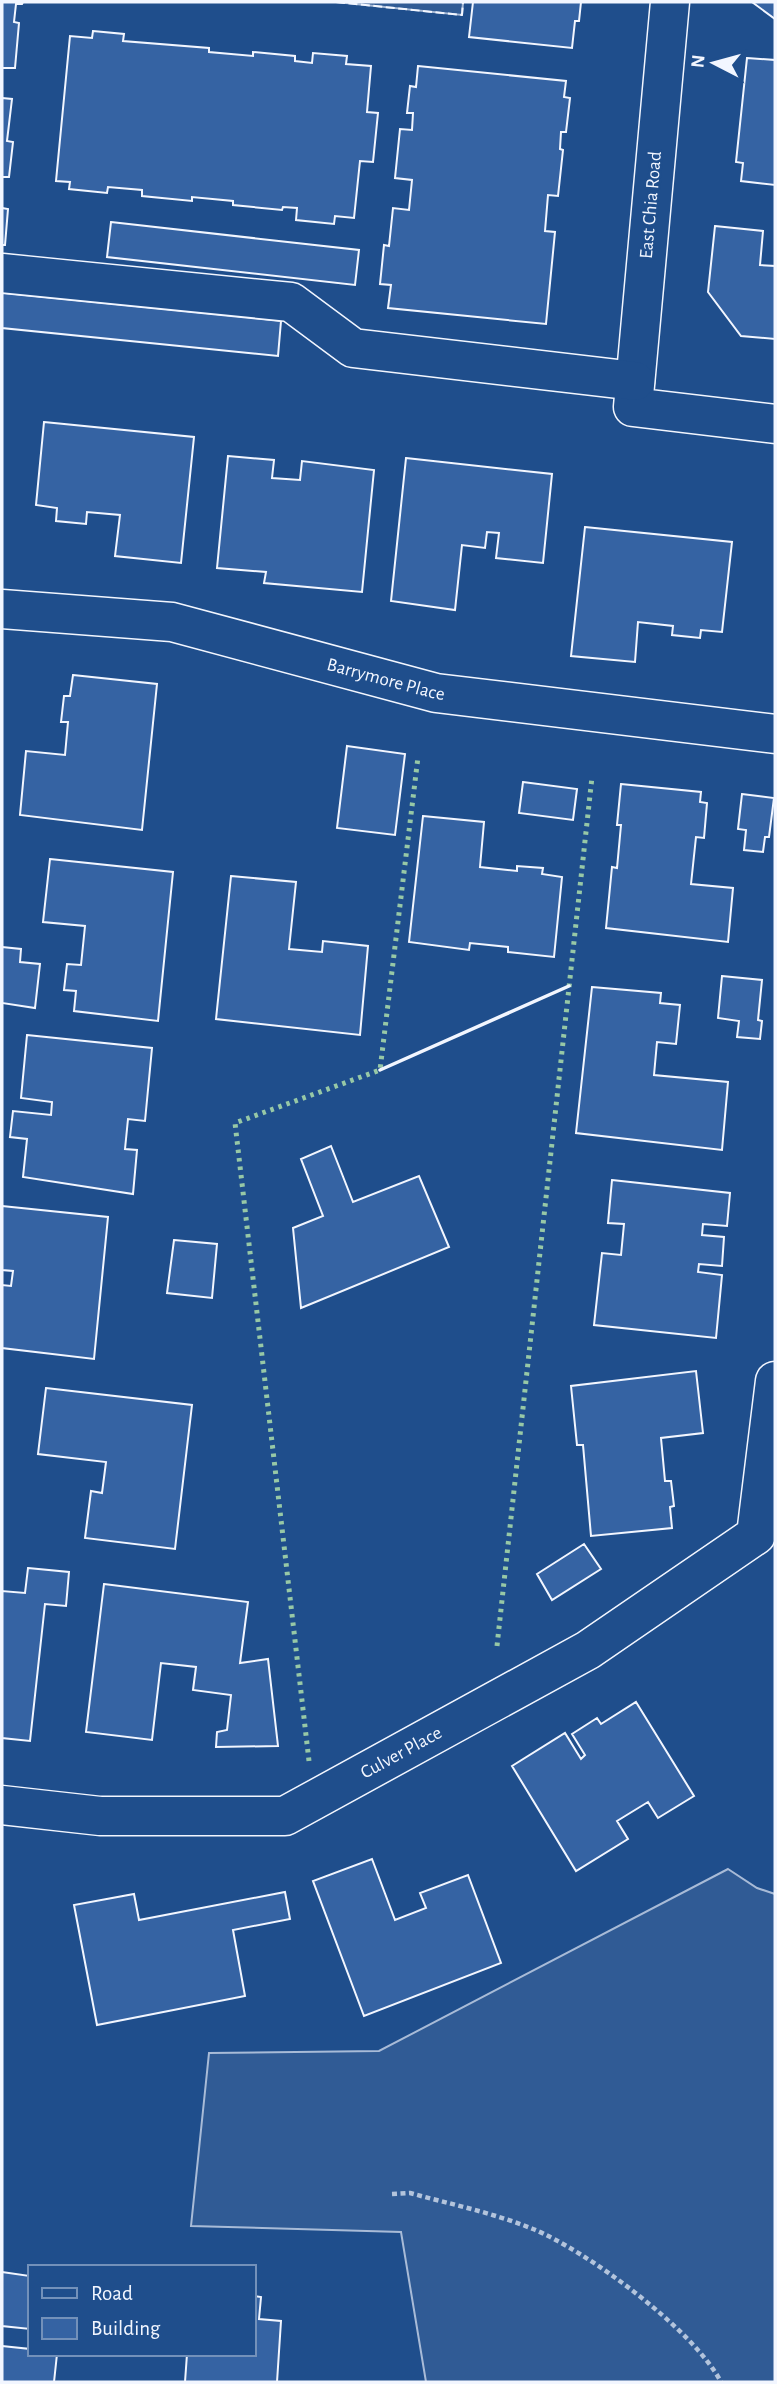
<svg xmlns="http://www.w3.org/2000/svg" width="777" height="2384" font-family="'Alegreya Sans',sans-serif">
  <rect width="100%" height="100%" fill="#1f4e8c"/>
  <path fill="#305b95" stroke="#a8bbd7" stroke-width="2" d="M336,2h127l-1,13z
    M728,1869l29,19 18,6v488h-349l-25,-150 -210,-6 18,-173 170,-2z"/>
  <path fill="#3563a3" stroke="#f2f6ff" stroke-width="2" d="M2,2h21l-1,2h-6l-2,18 5,1 -4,45h-13v3z
    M473,2h108l-2,19h-4l-3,27 -103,-11z
    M752,2h23v17z
    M93,31l31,3 -1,7 86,7v4l44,4v-4l42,4v5l17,2 1,-10 34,3 -1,8 25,2 -4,46 11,1 -5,49 -13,-1 -6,57 -19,-2 -1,8 -38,-4 1,-12 -14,-1 -1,3 -49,-5v-4l-41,-4v4l-50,-5v-6l-34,-3 -1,6 -38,-4 1,-7 -14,-1 14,-145 22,2z
    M747,58l28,2v125l-34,-4 2,-18 -7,-1z
    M418,66l148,15 -2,16 6,1 -4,34h-5l-1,17 3,1 -5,46 -10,-1 -3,36 10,1 -9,92 -158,-16 3,-23 -11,-1 4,-39 5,1 4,-38 16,2 3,-30 -17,-2 5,-49 12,1 1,-17h-6l3,-27 6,1z
    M2,98l10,1 -5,42 6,1 -4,35h-7z
    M2,208l6,1 -3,36h-3z
    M111,222l248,28 -4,35 -248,-28z
    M715,226l48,5 -3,34 15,1v73l-34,-3 -33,-44z
    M2,293l279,28 -3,35 -276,-28z
    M44,422l150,15 -13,126 -66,-7 5,-41 -33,-3 -1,12 -30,-3 1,-13 -21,-3z
    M228,456l46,4 -2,18 28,2 2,-19 72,9 -12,122 -98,-9 2,-11 -49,-4z
    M406,458l146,16 -9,89 -47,-5 3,-25 -12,-1 -2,16 -23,-3 -7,65 -64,-9z
    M585,527l147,15 -10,90 -21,-2 -1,8 -28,-3 1,-9 -35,-4 -3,40 -64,-6z
    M73,675l84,9 -15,146 -122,-15 6,-64 39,4 3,-33h-7l3,-26h6z
    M347,746l58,8 -10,81 -58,-7z
    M523,782l54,7 -4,31 -54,-7z
    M621,784l80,8 -1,10 7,1 -3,35 -8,-1 -5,47 42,4 -5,54 -122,-14 6,-61 5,1 4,-43h-4z
    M742,794l32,4 -5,39h-4l-2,15 -19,-2 2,-20 -8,-1z
    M423,816l61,6 -4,45 37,4v-5l26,2 -1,6 20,3 -8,80 -46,-5v-5l-38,-4 -1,7 -60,-8z
    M50,859l123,13 -15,149 -84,-10 2,-20 -12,-1 3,-26 14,1 4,-39 -42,-4z
    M231,876l65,6 -7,67 33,3 1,-11 45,5 -8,89 -144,-16z
    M2,947l19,2 -1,13 20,2 -5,44 -33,-5z
    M722,976l40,4 -4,40 4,1 -2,18 -23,-2 2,-16 -21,-3z
    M592,987l69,6 -1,10 20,2 -4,39 -19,-2 -3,33 74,7 -6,68 -146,-17z
    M27,1035l125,13 -7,73 -17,-2 -3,30 12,1 -4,44 -110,-17 4,-38 -17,-2 3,-26 38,4 1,-13 -31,-4z
    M331,1146l22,56 66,-26 30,71 -148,61 -8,-80 30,-12 -22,-57z
    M612,1180l118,13 -3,33 -24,-2 -1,11 22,2 -2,29 -23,-2 -1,8 24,3 -6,63 -122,-13 8,-72 19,2 3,-31 -16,-1z
    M2,1206l106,11 -14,142 -92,-11v-63l9,1 2,-15 -11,-1z
    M174,1240l43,4 -5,54 -45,-5z
    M696,1371l7,62 -42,5 4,43h6l3,25 -4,1 2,21 -81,8 -8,-91h-6l-6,-59z
    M46,1388l146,17 -17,144 -90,-11 6,-47 11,2 4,-31 -68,-8z
    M584,1544l17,25 -49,31 -15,-26z
    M28,1568l41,4 -3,34 -21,-2 -15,137 -28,-3v-147l23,2z
    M104,1584l144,18 -8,61 28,-4 10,87 -62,1 1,-15 10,-2 4,-35 -38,-5 3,-23 -35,-4 -9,77 -66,-8z
    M636,1702l58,94 -36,22 -10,-16 -31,19 11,18 -52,32 -64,-105 53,-33 16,26 4,-4 -13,-21 25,-16 4,6z
    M372,1859l23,61 31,-12 -6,-15 48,-18 33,88 -137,53 -51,-135z
    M285,1892l5,27 -57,11 12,66 -148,29 -23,-120 60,-11 5,26z
    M2,2272l28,4v53l-28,-3z
    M254,2296l7,1 -2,22 22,2 -4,61h-92l2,-28h67z
    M2,2346l28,3v5h27l-3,28h-52z"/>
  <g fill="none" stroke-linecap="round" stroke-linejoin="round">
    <g stroke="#f2f6ff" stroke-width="41">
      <g id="minor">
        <path d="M670,2l-37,405 142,17"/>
        <path d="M2,273l289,29 62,46 282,33"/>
        <path id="s1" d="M2,609l170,13 264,71 339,41"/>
        <path id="s2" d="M2,1805l98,11h185l303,-166 168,-115 19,-154"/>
      </g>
    </g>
    <path stroke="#b3c4dc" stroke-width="4.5" stroke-dasharray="5 3.5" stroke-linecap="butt" d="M392,2194l18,-1c40,11 84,20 123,36 54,22 161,101 188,153"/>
    <use href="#minor" stroke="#1f4e8c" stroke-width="38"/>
    <path stroke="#97c8a6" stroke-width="5" stroke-dasharray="3.5 5" stroke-linecap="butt" d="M497,1646l95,-869
      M309,1761l-74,-638 145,-53 38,-313"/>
    <path stroke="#f2f6ff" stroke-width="2" stroke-dasharray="9 3.5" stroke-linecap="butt" d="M336,2l126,13 1,-13"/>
    <path stroke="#f2f6ff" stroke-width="3.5" d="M380,1070l189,-84"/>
  </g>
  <g text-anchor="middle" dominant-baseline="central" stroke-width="5" stroke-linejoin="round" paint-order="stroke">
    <g font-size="19" fill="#f2f6ff" stroke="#1f4e8c">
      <text transform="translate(651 205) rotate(-85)">East Chia Road</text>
      <text stroke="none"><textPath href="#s1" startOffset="392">Barrymore Place</textPath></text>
      <text stroke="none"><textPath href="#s2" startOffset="416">Culver Place</textPath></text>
    </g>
  </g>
  <rect width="777" height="2384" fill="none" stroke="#f2f6ff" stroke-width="7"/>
  <rect x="28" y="2265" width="228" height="91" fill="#1f4e8c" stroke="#7391ba" stroke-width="2"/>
  <rect x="42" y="2288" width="35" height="10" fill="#1f4e8c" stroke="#7391ba" stroke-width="2"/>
  <text x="91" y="2300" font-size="21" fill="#f2f6ff">Road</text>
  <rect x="42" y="2318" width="35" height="21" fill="#3563a3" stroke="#7391ba" stroke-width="2"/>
  <text x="91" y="2335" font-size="21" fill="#f2f6ff">Building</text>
  <g transform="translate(714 63) rotate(276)" stroke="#1f4e8c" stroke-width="5" paint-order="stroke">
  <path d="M0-5L12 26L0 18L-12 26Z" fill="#f2f6ff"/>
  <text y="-10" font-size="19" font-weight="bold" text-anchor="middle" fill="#f2f6ff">N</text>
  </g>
</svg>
